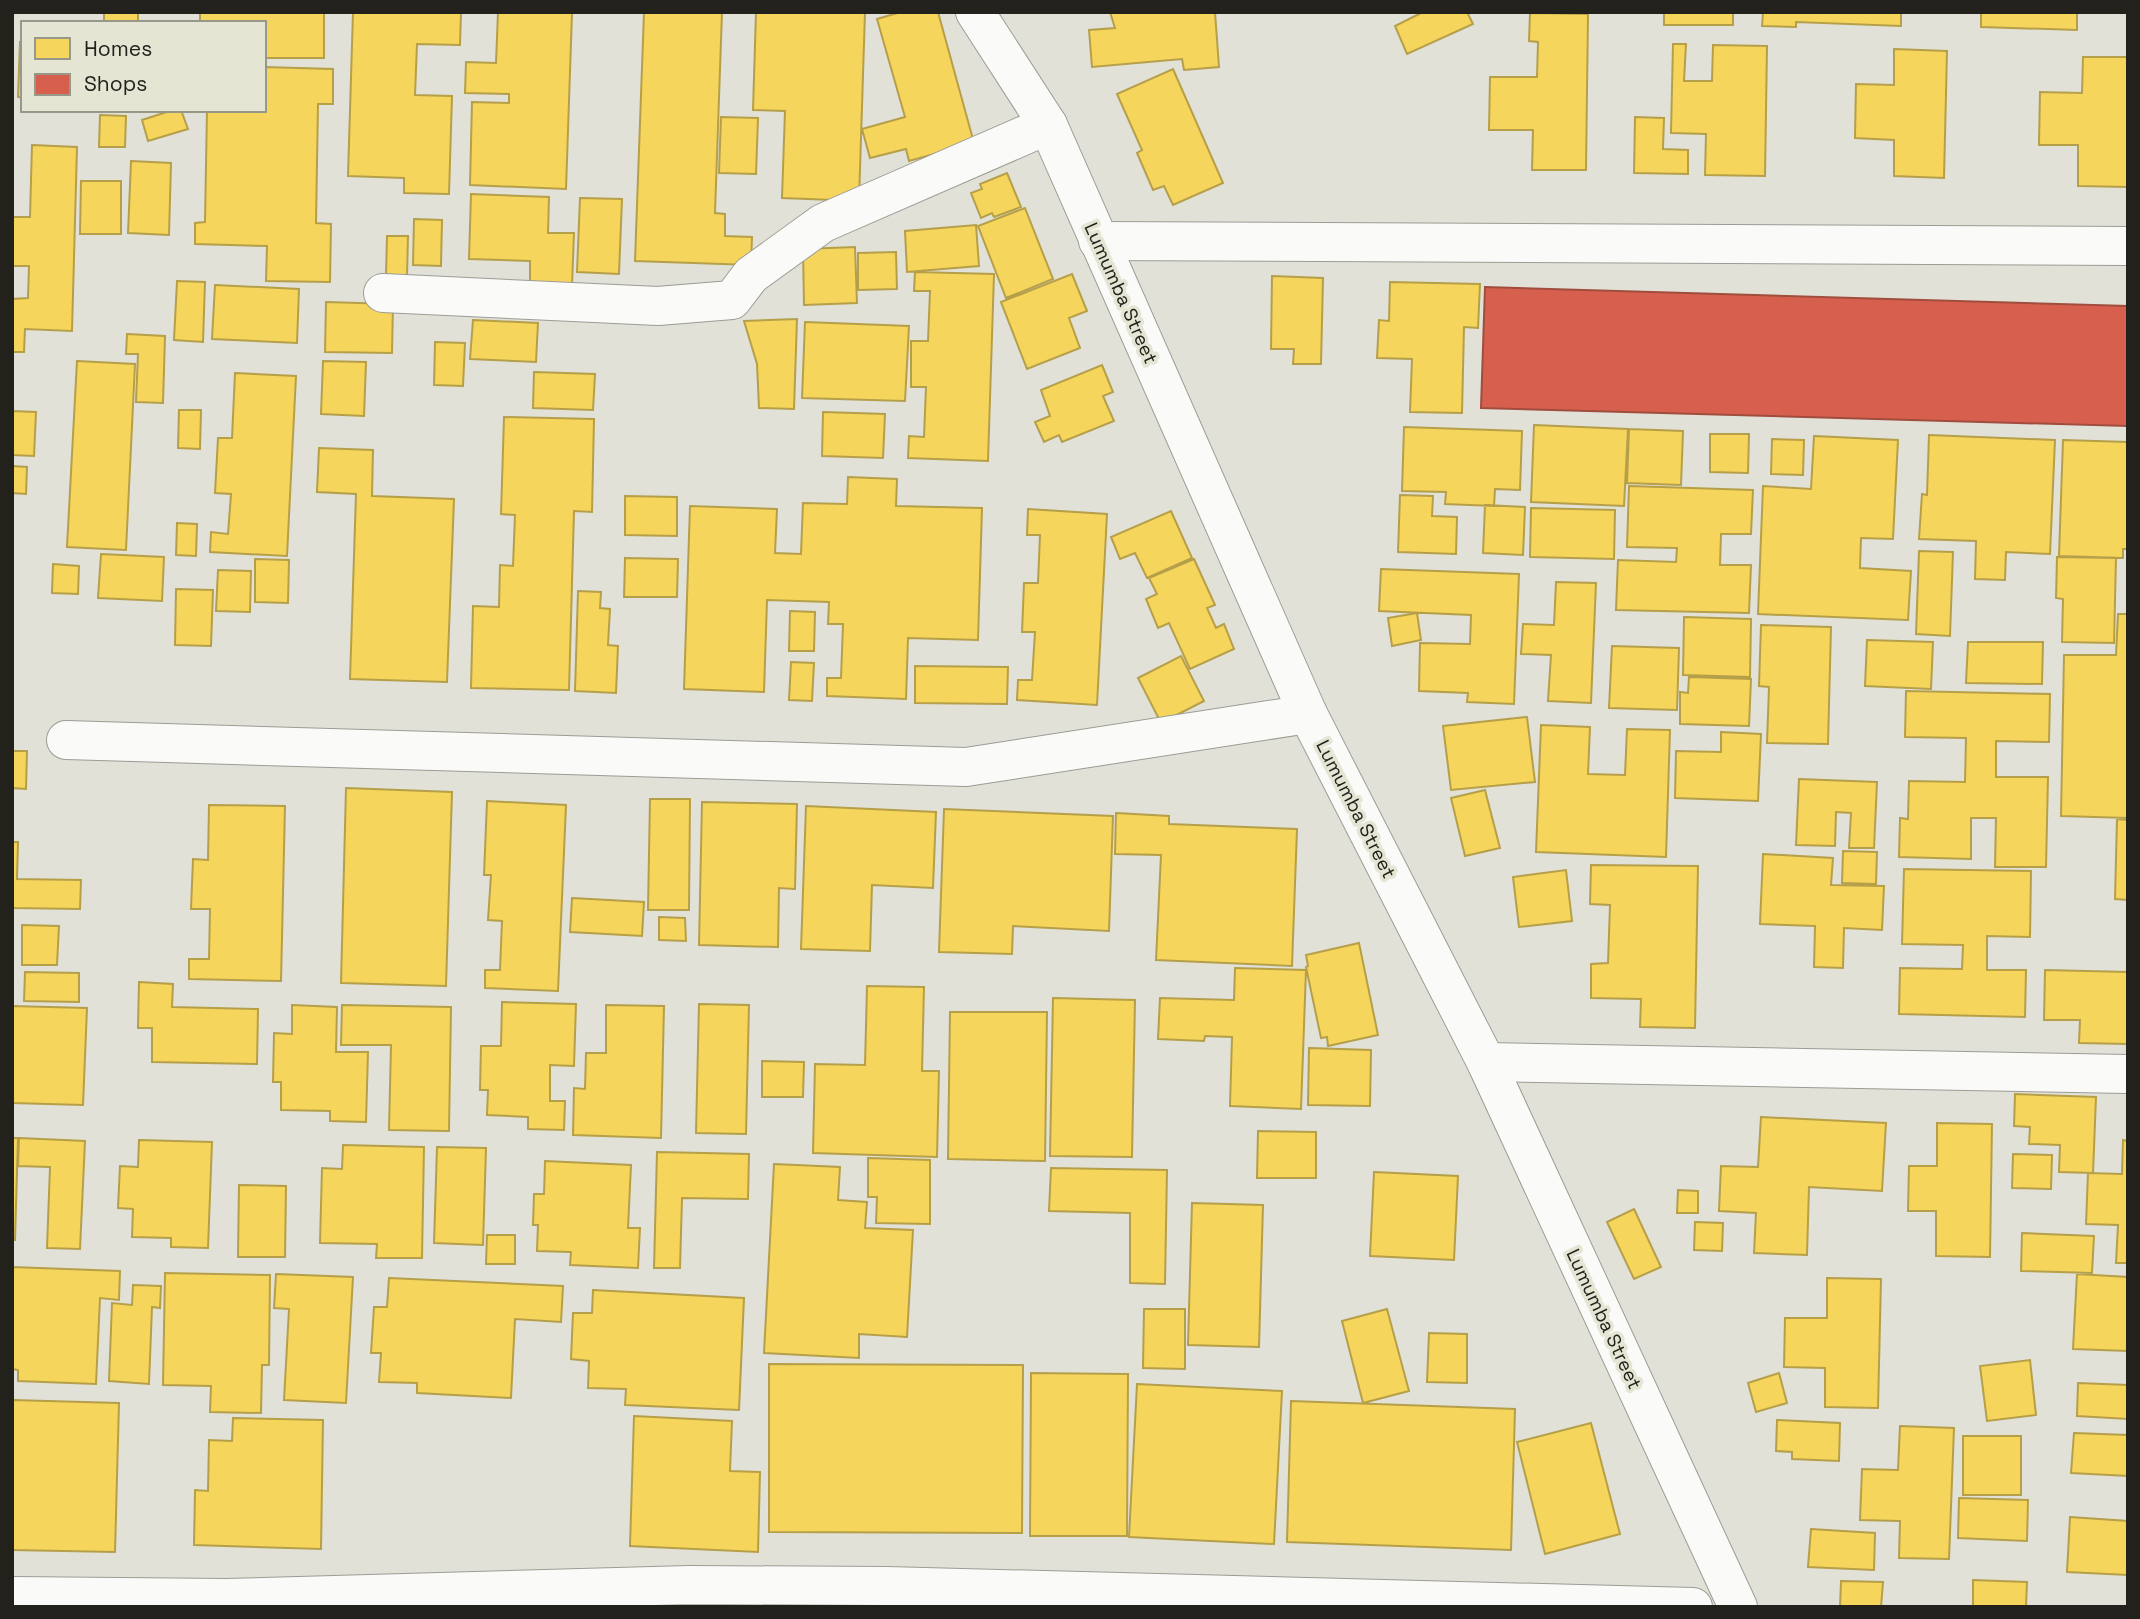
<svg xmlns="http://www.w3.org/2000/svg" width="2140" height="1619" font-family="'Space Grotesk',sans-serif">
  <rect width="100%" height="100%" fill="#e1e1d8"/>
  <path fill="#f6d55c" stroke="#b69f49" stroke-width="2" d="M104,12h34v11h-34z
    M200,12h124v46h-60v-35h-64z
    M353,12h108l-1,33 -43,-1 -2,51 37,1 -3,98 -45,-1v-15l-56,-2z
    M498,12l74,1 -6,176 -96,-4 2,-83 37,1v-9l-44,-1 1,-31 30,1z
    M644,12h78l-7,201 10,1v22l27,1 -1,28 -116,-4z
    M756,12h109l-6,189 -77,-3 3,-87 -32,-1z
    M901,12h37l36,131 -65,18 -3,-12 -36,9 -8,-29 43,-12 -28,-98z
    M1110,12h105l4,55 -35,3 -2,-11 -90,8 -3,-37 26,-2z
    M1423,12h44l6,12 -66,30 -12,-28z
    M1664,12h69v13h-69z
    M1763,12h138v14l-105,-4v5l-34,-1z
    M1981,12h96v18l-96,-3z
    M1530,13l58,1 -2,156h-54l1,-40h-44l1,-53h47l1,-35 -9,-1z
    M20,42h3v56l-5,-1z
    M1673,44h13l-2,37h28l1,-36 54,1 -2,130 -60,-1 1,-41 -35,-1z
    M1894,49l53,2 -3,127 -50,-2v-36l-39,-2 1,-54 38,1z
    M2083,57h45v130l-50,-1v-41h-39l1,-53 42,1z
    M264,67l69,2v35h-15l-2,119 15,1 -1,58 -64,-1 1,-35 -72,-2v-21l10,-1 2,-112h57z
    M1173,69l50,114 -50,22 -9,-19 -11,4 -16,-37 5,-3 -25,-56z
    M173,110h8l7,19 -40,12 -6,-21z
    M100,115l26,1 -1,31h-26z
    M721,117l37,1 -2,56 -37,-1z
    M1635,117l29,1 -1,31 25,1v24l-54,-1z
    M32,145l45,2 -5,184 -47,-2 -1,23h-12v-53l16,-1 1,-32h-17v-49h18z
    M131,161l40,2 -2,72 -41,-2z
    M1007,173l14,34 -27,10 -2,-4 -11,5 -10,-25 11,-4 -2,-5z
    M81,181h40v53h-41z
    M471,194l78,3 -1,36h26l-2,53 -42,-1v-24l-61,-2z
    M580,198l42,1 -3,75 -42,-2z
    M1025,208l28,71 -47,19 -28,-72z
    M414,219l28,1 -1,46 -28,-1z
    M976,225l3,41 -72,6 -2,-41z
    M387,236h21l-1,40 -21,-1z
    M855,247l2,56 -53,2 -1,-56z
    M896,252l1,37 -39,1v-37z
    M915,272l79,2 -6,187 -80,-3 1,-22 15,1 2,-50h-15v-46h17l2,-50h-16z
    M1072,274l15,37 -18,7 11,30 -53,21 -26,-67z
    M1272,276l51,2 -2,86h-28l1,-15h-23z
    M177,281l28,1 -2,60 -29,-2z
    M1390,282l90,2 -2,44 -14,-1 -2,86 -52,-1 2,-53 -35,-1 2,-38 10,1z
    M215,285l84,4 -2,54 -85,-4z
    M326,302l67,2 -1,49 -67,-1z
    M797,319l-3,90 -35,-1 -2,-44 -13,-43z
    M473,320l65,3 -2,39 -66,-3z
    M805,322l104,4 -4,75 -103,-3z
    M127,334l38,2 -2,67 -27,-1 2,-48h-12z
    M435,342l30,1 -2,43 -29,-1z
    M77,361l58,3 -9,186 -59,-3z
    M323,361l43,1 -2,54 -43,-2z
    M1102,365l11,27 -10,4 11,25 -52,21 -3,-7 -15,7 -9,-20 15,-6 -9,-26z
    M534,372l61,2 -2,36 -60,-2z
    M235,373l61,3 -9,180 -77,-4 1,-20 17,2 3,-40 -16,-1 3,-55h14z
    M179,410h22l-1,39 -22,-1z
    M12,411l24,1 -2,44 -22,-1z
    M823,412l62,2 -2,44 -61,-2z
    M504,417l90,2 -2,93 -18,-1 -5,179 -98,-2 2,-82 26,1 1,-42 13,1 2,-51 -14,-1z
    M1534,425l94,4 -4,77 -93,-4z
    M1404,427l118,4 -2,59 -25,-1 -1,17 -49,-2 1,-12 -44,-1z
    M1629,429l54,2 -2,54 -54,-2z
    M1710,434h39l-1,39 -38,-1z
    M1929,435l126,5 -5,114 -44,-2 -1,28 -30,-1 1,-38 -57,-2 3,-45 5,1z
    M1814,436l84,4 -5,99 -32,-1 -1,30 51,3 -3,49 -150,-6 5,-128 48,3z
    M1772,439l32,1 -1,35 -32,-1z
    M2063,440l65,2v107h-5v9l-64,-2z
    M319,448l54,2 -1,46 82,3 -7,183 -97,-3 6,-185 -39,-2z
    M12,466l15,1 -1,27 -14,-1z
    M848,477l49,2 -1,27 86,2 -4,132 -70,-2 -2,61 -79,-3v-18h14l2,-54h-15l1,-22 -62,-2 -3,92 -80,-3 6,-183 87,3 -2,44 26,1 2,-51 44,1z
    M1629,486l124,4 -2,44h-30l-1,31h31l-2,48 -133,-3 2,-50 58,2 1,-14 -50,-1z
    M1400,495l33,1 -1,20 25,1 -1,37 -58,-2z
    M625,496l52,1v39l-52,-1z
    M1485,505l40,2 -2,48 -40,-2z
    M1531,508l84,2 -1,49 -84,-2z
    M1028,509l79,5 -10,191 -80,-5 1,-20h14l3,-48h-13l2,-49h14l2,-48h-13z
    M1171,511l21,47 -45,20 -12,-25 -15,6 -9,-22z
    M177,523l20,1 -1,32 -20,-1z
    M1919,551l34,1 -3,84 -34,-2z
    M101,554l63,3 -2,44 -64,-3z
    M2057,557l59,1 -2,85 -52,-1 1,-43 -7,-1z
    M625,558l53,1 -1,38h-53z
    M255,559l34,1 -1,43 -33,-1z
    M1194,559l21,46 -8,3 9,20 8,-4 10,25 -44,20 -21,-46 -11,5 -12,-29 11,-5 -8,-16z
    M53,564l26,2 -1,28 -26,-1z
    M1381,569l138,5 -5,130 -47,-2 1,-9 -49,-2 1,-48 50,1 1,-29 -92,-4z
    M218,570l33,1 -1,41 -34,-1z
    M1556,582l40,1 -5,120 -43,-2 3,-46 -30,-1 2,-30 31,1z
    M176,589l37,1 -2,56 -36,-1z
    M578,591l23,1 -1,16 10,1 -2,36 10,1 -2,47 -41,-2z
    M790,611l25,1 -1,39h-25z
    M1417,613l4,27 -29,6 -4,-28z
    M2118,614h10v204l-67,-2 3,-161h52z
    M1684,617l67,2 -1,58 -67,-2z
    M1761,625l70,2 -3,117 -61,-1 2,-56 -10,-1z
    M1867,640l66,2 -2,47 -66,-3z
    M1968,642h75l-1,42 -76,-1z
    M1612,646l67,2 -2,62 -68,-2z
    M1181,656l23,45 -43,22 -23,-45z
    M791,662l23,1 -2,38 -23,-1z
    M915,666l93,1 -1,37 -92,-1z
    M1689,677l62,2 -2,47 -69,-2v-32l8,1z
    M1906,691l144,3 -1,48 -53,-1v36h52l-2,90h-51l1,-49h-25v41l-72,-2 1,-39 8,1 1,-38 56,1 1,-44 -61,-1z
    M1527,717l8,65 -84,8 -8,-64z
    M1541,725l49,2 -2,47 37,1 2,-46 43,1 -4,127 -130,-5z
    M1721,732l40,2 -3,67 -83,-3 1,-47 45,1z
    M12,751h15l-1,38 -14,-1z
    M1799,779l78,3 -3,66h-25l2,-35 -15,-1 -1,34 -39,-1z
    M346,788l106,4 -6,194 -105,-3z
    M1485,790l15,58 -35,8 -14,-58z
    M650,799h40l-1,111h-41z
    M487,801l79,4 -8,186 -73,-3v-18h15l2,-49 -14,-1 3,-45h-7z
    M702,802l95,2 -2,85 -16,-1 -1,59 -79,-2z
    M209,805l76,1 -4,175 -92,-2v-20h20l1,-50h-19l2,-50 15,1z
    M806,806l130,6 -3,76 -61,-3 -2,66 -69,-2z
    M944,809l169,7 -4,115 -96,-5 -1,28 -73,-2z
    M1116,813l53,3v8l128,5 -5,137 -136,-6 5,-105 -46,-1z
    M2117,819l11,1v80l-13,-1z
    M12,842h6l-1,37 64,1 -1,29 -68,-1z
    M1843,851l34,1 -1,32 -34,-1z
    M1763,854l70,4 -2,27 53,1 -2,44 -38,-2 -1,40 -29,-1 1,-41 -55,-2z
    M1591,865l107,1 -3,162 -55,-1 1,-28 -50,-1v-34l17,-1 2,-58 -20,-1z
    M1904,869l127,2 -1,66 -43,-1v34h39l-1,47 -126,-3 1,-46 62,1 1,-24 -61,-1z
    M1566,870l6,51 -53,6 -6,-50z
    M572,898l72,4 -2,34 -72,-4z
    M659,917l26,1 1,23 -27,-1z
    M22,925l37,1 -2,39h-35z
    M1359,943l19,92 -50,11 -1,-9 -6,1 -15,-71 2,-1 -2,-11z
    M1235,968l71,2 -5,139 -71,-3 2,-69 -27,-1 -1,5 -46,-2 2,-41 74,2z
    M2045,970l83,2v72l-49,-1 1,-23h-36z
    M25,972l54,1v29l-55,-1z
    M139,982l34,2 -1,23 86,2 -1,55 -105,-2v-34h-14z
    M867,986l57,1 -2,84h17l-2,86 -124,-4 2,-89 50,1z
    M1053,998l82,2 -3,157 -82,-1z
    M502,1002l74,2 -2,62 -24,-1v36h15l-1,29 -36,-1v-12l-41,-2 1,-25h-8l1,-44h20z
    M699,1004l50,1 -3,129 -50,-1z
    M292,1005l45,2 -1,45h32l-2,70 -36,-1v-10l-49,-1v-28h-8l1,-49 18,1z
    M342,1005l109,2 -2,124 -60,-1 2,-85h-50z
    M606,1005l58,1 -3,132 -88,-3 1,-47 11,1 1,-36h20z
    M12,1006l75,2 -4,97 -71,-2z
    M950,1012h97l-2,149 -97,-2z
    M1309,1048l62,2 -1,56 -62,-1z
    M762,1061l42,1 -1,35h-41z
    M2015,1094l81,3 -3,76 -34,-1 1,-27 -31,-1 1,-17 -16,-1z
    M1761,1117l125,6 -4,68 -73,-4 -2,68 -53,-2 2,-40 -37,-2 2,-45 37,1z
    M1937,1123l55,1 -2,133 -54,-1v-45h-28l1,-45h28z
    M1258,1131l58,1v46h-59z
    M12,1138h6l-3,102h-3z
    M19,1138l66,3 -5,108 -33,-1 3,-81 -32,-1z
    M139,1140l73,2 -4,106 -37,-1v-9l-39,-1 1,-28 -15,-1 2,-42 18,1z
    M2123,1140l5,1v122h-12l2,-38 -32,-1 2,-51 34,1z
    M343,1145l81,2 -2,111h-46l1,-14 -57,-1 2,-75 20,1z
    M437,1147l49,1 -3,97 -49,-2z
    M657,1152l92,2 -1,45 -66,-1 -2,70h-26z
    M2013,1154l39,1 -1,34 -39,-1z
    M868,1158l62,2v64l-54,-1 1,-26h-9z
    M545,1161l86,4 -3,63h12l-2,40 -68,-3 1,-13 -34,-1 1,-26h-5l1,-31h10z
    M774,1164l66,3 -2,33 29,2 -2,26 48,2 -6,107 -48,-3v24l-95,-5z
    M1051,1168l116,2 -2,114 -35,-1v-70l-81,-2z
    M1374,1172l84,4 -4,84 -84,-4z
    M239,1185l47,1 -1,71h-47z
    M1678,1190l20,1v22h-21z
    M1192,1203l71,2 -4,142 -71,-2z
    M1634,1209l27,58 -27,12 -27,-57z
    M1695,1222l28,1 -1,28 -28,-1z
    M2022,1233l72,3 -2,37 -71,-2z
    M487,1235h28v29h-29z
    M12,1267l108,4 -1,29 -19,-2 -4,86 -78,-3v-11l-6,-1z
    M165,1273l105,2 -1,90h-7l-1,48 -51,-1 1,-26 -48,-1z
    M276,1274l77,3 -7,126 -62,-3 5,-91 -15,-1z
    M2077,1274l51,3v74l-55,-2z
    M389,1278l174,8 -2,36 -46,-3 -4,79 -94,-5v-10l-38,-1 2,-29h-10l3,-46h13z
    M1827,1278l54,1 -3,129 -53,-1v-39l-41,-1 1,-49h42z
    M133,1285l28,1 -1,22 -8,-1 -3,77 -40,-3 3,-78 20,2z
    M593,1290l151,8 -5,112 -114,-5 1,-16 -38,-1 1,-27 -18,-2 2,-46h19z
    M1144,1309h41v60l-42,-1z
    M1387,1309l22,82 -46,12 -21,-82z
    M1429,1333l38,1v49l-40,-1z
    M2030,1360l6,55 -49,6 -7,-55z
    M769,1364l254,1 -1,168 -253,-1z
    M1031,1373l97,1 -1,162h-97z
    M1779,1373l8,30 -31,9 -8,-29z
    M2078,1383l50,2v34l-51,-3z
    M1137,1384l145,7 -8,153 -145,-7z
    M12,1400l107,3 -4,149 -103,-2z
    M1291,1401l224,8 -4,141 -224,-8z
    M634,1416l98,5 -2,50 30,1 -2,80 -128,-6z
    M233,1418l90,2 -2,129 -127,-4 1,-55 13,1 1,-51 23,1z
    M1777,1420l63,3 -1,38 -47,-2v-7l-16,-1z
    M1591,1423l29,111 -75,20 -28,-112z
    M1900,1426l54,2 -5,131 -50,-1 1,-37 -40,-1 2,-51 36,1z
    M2074,1433l54,2v41l-57,-3z
    M1963,1436h58v59h-58z
    M1959,1498l69,2 -1,41 -69,-3z
    M2070,1517l58,4v54l-61,-3z
    M1811,1529l64,4 -1,37 -66,-3z
    M1973,1580l54,2 -1,25h-53z
    M1841,1581l42,1 -2,25h-41z"/>
  <path fill="#d6604d" stroke="#a04d3e" stroke-width="2" d="M1485,287l643,19v120l-647,-18z"/>
  <g fill="none" stroke-linecap="round" stroke-linejoin="round">
    <g stroke="#9c9c95" stroke-width="40">
      <path id="street" d="M1098,241l1030,5
        M383,293l275,13 74,-6 19,-25 72,-52 225,-98
        M66,740l900,27 342,-53
        M1486,1062l642,12
        M12,1596l214,2 463,-13 198,1 806,21"/>
    </g>
    <g stroke="#9c9c95" stroke-width="40">
      <path id="secondary" d="M975,12l73,113 260,589 178,348 252,545"/>
    </g>
    <use href="#street" stroke="#fafaf9" stroke-width="38"/>
    <use href="#secondary" stroke="#fafaf9" stroke-width="38"/>
  </g>
  <g text-anchor="middle" dominant-baseline="central" stroke-width="7" stroke-linejoin="round" paint-order="stroke">
    <g font-size="19" fill="#22211c" stroke="#e5e5d4">
      <text transform="translate(1121 293) rotate(66)">Lumumba Street</text>
      <text transform="translate(1356 809) rotate(63)">Lumumba Street</text>
      <text transform="translate(1604 1319) rotate(65)">Lumumba Street</text>
    </g>
  </g>
  <rect width="2140" height="1619" fill="none" stroke="#22211c" stroke-width="28"/>
  <rect x="21" y="21" width="245" height="91" fill="#e5e5d4" stroke="#97978a" stroke-width="2"/>
  <rect x="35" y="38" width="35" height="21" fill="#f6d55c" stroke="#97978a" stroke-width="2"/>
  <text x="84" y="56" font-size="21" fill="#22211c">Homes</text>
  <rect x="35" y="74" width="35" height="21" fill="#d6604d" stroke="#97978a" stroke-width="2"/>
  <text x="84" y="91" font-size="21" fill="#22211c">Shops</text>
</svg>
